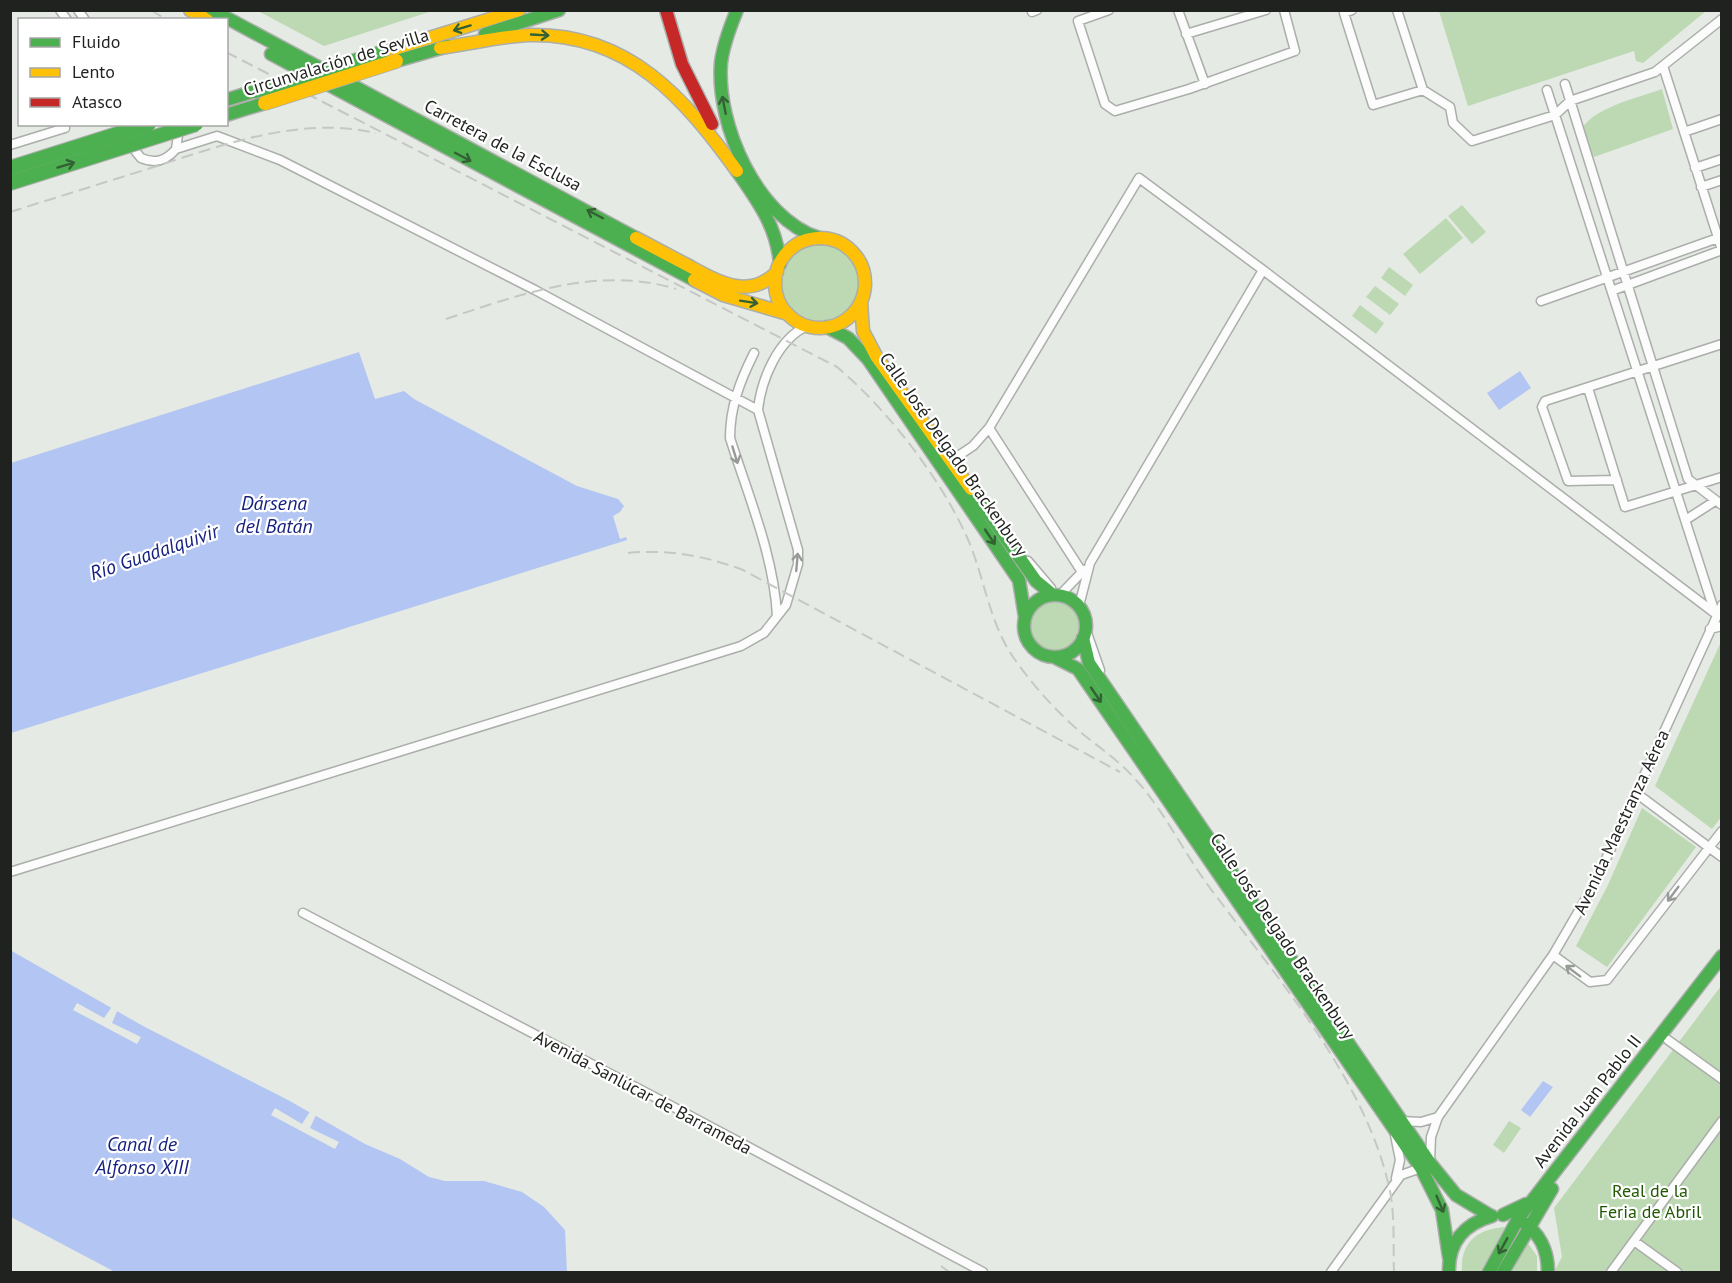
<svg xmlns="http://www.w3.org/2000/svg" width="1732" height="1283" font-family="'PT Sans',sans-serif">
  <rect width="100%" height="100%" fill="#e5eae4"/>
  <path fill="#bcd9b3" d="M258,11h174l-108,35z
    M1439,11h267l-63,52 -7,-2 -2,-10 -166,55z
    M1662,89l11,40 -79,28 -14,-24c9,-25 58,-35 82,-44z
    M1462,205l24,27 -14,12 -24,-28z
    M1446,218l17,20 -43,36 -17,-20z
    M782 282a39 39 0 1 1 78 0a39 39 0 1 1-78 0Z
    M1389,267l24,18 -8,11 -24,-18z
    M1375,286l24,18 -9,11 -24,-18z
    M1360,305l24,18 -8,11 -24,-18z
    M1031 626a24 24 0 1 1 48 0a24 24 0 1 1-48 0Z
    M1721,642l1,174 -10,13 -57,-43z
    M1642,808l54,39 -89,120 -31,-21 31,-59z
    M1721,986v286h-167l8,-15 -8,-49z
    M1509,1121l12,7 -17,25 -11,-8z
    M1505,1227l-24,45h-19c-2,-29 15,-43 43,-45z
    M1527,1242l10,14v16h-25z"/>
  <path fill="#b3c5f2" d="M359,352l16,47 29,-8 10,8 163,87 41,13 6,7 -4,6 -7,4 7,23 6,-2 1,3 -616,193v-270z
    M1520,371l11,17 -32,22 -12,-17z
    M10,950l133,76 145,74 77,44 35,15 29,18 16,4h39l38,11 22,15 21,23 2,42h-452l-104,-55z
    M1543,1081l10,6 -23,30 -9,-7z"/>
  <path fill="#e5eae4" d="M77,1003l27,15 9,-13 5,4 -6,14 29,14 -4,7 -64,-34z
    M275,1108l27,16 9,-14 6,3 -7,15 29,14 -4,7 -64,-34z"/>
  <g fill="none" stroke-linecap="round" stroke-linejoin="round">
    <g stroke="#abaeaa" stroke-width="11">
      <path id="street" d="M60,10l7,10
        M78,10l7,10
        M1109,10l-31,11 27,83 10,7 74,-22 106,-38 -11,-41
        M1178,10l27,74
        M1352,10l-8,3 29,92 50,-15
        M1397,10l26,80 27,17 3,16 19,18 83,-26 15,-14 85,-29 67,-53
        M1032,12l5,-2
        M1186,34l80,-24
        M1663,66l59,184
        M1565,84l123,395 34,26
        M1547,90l168,523
        M1684,132l38,-13
        M128,142l13,16c14,6 25,3 35,-9l3,-21
        M10,145l55,-17
        M176,149l41,-13 63,24 255,130 223,120
        M1695,168l27,-9
        M1701,187l21,-7
        M1263,270l453,344
        M1614,290l108,-40
        M1541,301l177,-63
        M754,353c-14,28 -24,54 -24,85 18,57 44,118 47,178
        M1588,388l37,119 97,-30
        M960,465l-5,-7 18,-12 16,-18
        M1617,480l-49,1 -26,-74 3,-6 177,-57
        M1687,519l28,-18
        M1028,561l23,27
        M1060,595l24,-25
        M1079,606l11,-43 173,-293 -124,-92 -150,250 93,144
        M1710,629l12,-3
        M1086,630l14,40
        M1636,793l86,64
        M10,872l731,-226 23,-13 22,-28 12,-41v-14l-40,-140c3,-30 20,-71 49,-84
        M303,913l363,190 317,169
        M1553,955l37,27 17,-2 115,-149
        M1668,1040l54,39
        M1401,1121l20,1 17,-5
        M1395,1135l5,25 -4,18
        M1430,1162l1,-25 7,-20 115,-162 42,-72 127,-278
        M1634,1241l43,31
        M1331,1272l70,-97 20,-7
        M1611,1272l111,-151"/>
    </g>
    <g stroke="#abaeaa" stroke-width="15">
      <path id="fast" d="M212,10l424,228
        M737,10c-7,17 -14,35 -16,53 -5,62 36,155 98,175
        M485,34l74,-24
        M271,54l423,226
        M396,61l52,-15
        M226,100l29,-9
        M226,115l39,-12
        M737,171c21,30 40,56 43,93
        M827,327l21,11 20,21 151,221 6,37
        M971,489l65,92 17,14
        M1024 626a31 31 0 1 1 62 0a31 31 0 1 1-62 0Z
        M1083,638l6,25 341,500 26,32 35,21
        M1054,657l24,12 343,499 21,42 7,47
        M1503,1215l23,-11
        M1521,1221c19,12 27,28 27,51
        M1449,1272c-1,-29 15,-48 43,-56
        M1489,1272l29,-53 204,-263
        M1503,1272l49,-83"/>
    </g>
    <g stroke="#abaeaa" stroke-width="15">
      <path id="slow" d="M190,10l17,10
        M440,48c30,-4 60,-12 90,-13 99,-2 154,63 207,136
        M381,53l138,-43
        M636,238c17,9 34,18 51,27 30,16 61,36 90,7
        M775 283a45 45 0 1 1 90 0a45 45 0 1 1-90 0Z
        M694,280l29,15 65,19
        M861,301l2,30 13,25 95,133"/>
    </g>
    <g stroke="#abaeaa" stroke-width="15">
      <path id="jam" d="M666,10l16,54 30,60"/>
    </g>
    <use href="#street" stroke="#fbfcfb" stroke-width="8"/>
    <use href="#fast" stroke="#4caf50" stroke-width="12"/>
    <use href="#slow" stroke="#ffc107" stroke-width="12"/>
    <use href="#jam" stroke="#c62828" stroke-width="12"/>
    <path stroke="#c6c8c6" stroke-width="2" stroke-dasharray="12 6" stroke-linecap="butt" d="M151,10l16,10
      M226,52l611,315c49,41 102,109 129,168 18,39 22,85 47,122 19,27 40,51 65,73 20,17 41,30 58,50 29,32 48,73 74,108 66,88 157,193 180,303 5,25 3,55 4,81
      M10,212c48,-15 96,-30 144,-45 71,-23 147,-51 222,-34
      M446,319c73,-24 152,-54 230,-30
      M628,553c40,-4 78,3 115,17l377,202
      M941,1266l8,6"/>
    <g stroke="#abaeaa" stroke-width="16" stroke-linecap="butt">
      <path id="fast-bridge" d="M255,91l126,-38
        M10,168l139,-44
        M10,183l186,-59"/>
    </g>
    <g stroke="#abaeaa" stroke-width="16" stroke-linecap="butt">
      <path id="slow-bridge" d="M265,103l131,-42"/>
    </g>
    <use href="#fast-bridge" stroke="#4caf50" stroke-width="14"/>
    <use href="#slow-bridge" stroke="#ffc107" stroke-width="14"/>
  </g>
  <defs><path id="oneway-shaft" d="M-6 0H5M1.5-3L5.5 0L1.5 3" fill="none" stroke-width="1.6" stroke-linecap="round" stroke-linejoin="round" transform="scale(1.5)"/></defs>
  <g stroke="#336134">
    <use href="#oneway-shaft" transform="translate(462 28) rotate(163)"/>
    <use href="#oneway-shaft" transform="translate(540 35) rotate(3)"/>
    <use href="#oneway-shaft" transform="translate(724 105) rotate(-101)"/>
    <use href="#oneway-shaft" transform="translate(463 157) rotate(28)"/>
    <use href="#oneway-shaft" transform="translate(66 165) rotate(-17)"/>
    <use href="#oneway-shaft" transform="translate(595 214) rotate(-152)"/>
    <use href="#oneway-shaft" transform="translate(749 302) rotate(9)"/>
    <use href="#oneway-shaft" transform="translate(990 537) rotate(56)"/>
    <use href="#oneway-shaft" transform="translate(1096 695) rotate(56)"/>
    <use href="#oneway-shaft" transform="translate(1440 1204) rotate(67)"/>
    <use href="#oneway-shaft" transform="translate(1503 1246) rotate(119)"/>
  </g>
  <g stroke="#989a98">
    <use href="#oneway-shaft" transform="translate(735 455) rotate(73)"/>
    <use href="#oneway-shaft" transform="translate(797 562) rotate(-85)"/>
    <use href="#oneway-shaft" transform="translate(1673 894) rotate(127)"/>
    <use href="#oneway-shaft" transform="translate(1573 971) rotate(-143)"/>
  </g>
  <g text-anchor="middle" dominant-baseline="central" stroke-width="4.5" stroke-linejoin="round" paint-order="stroke">
    <g font-size="18" fill="#1f221e" stroke="#fff">
      <text transform="translate(336 62) rotate(-17)">Circunvalación de Sevilla</text>
      <text transform="translate(503 145) rotate(28)">Carretera de la Esclusa</text>
      <text transform="translate(954 454) rotate(55)">Calle José Delgado Brackenbury</text>
      <text transform="translate(1621 822) rotate(-65)">Avenida Maestranza Aérea</text>
      <text transform="translate(1283 936) rotate(56)">Calle José Delgado Brackenbury</text>
      <text transform="translate(643 1092) rotate(28)">Avenida Sanlúcar de Barrameda</text>
      <text transform="translate(1587 1101) rotate(-52)">Avenida Juan Pablo II</text>
    </g>
    <g font-size="18" fill="#205701" stroke="#fff">
      <text x="1650" y="1190">Real de la<tspan x="1650" dy="21">Feria de Abril</tspan></text>
    </g>
    <g font-size="20" font-style="italic" fill="#17217f" stroke="#fff">
      <text x="274" y="503">Dársena<tspan x="274" dy="23">del Batán</tspan></text>
      <text transform="translate(154 552) rotate(-19)">Río Guadalquivir</text>
      <text x="142" y="1144">Canal de<tspan x="142" dy="23">Alfonso XIII</tspan></text>
    </g>
  </g>
  <rect width="1732" height="1283" fill="none" stroke="#1f221e" stroke-width="24"/>
  <rect x="18" y="18" width="210" height="108" fill="#ffffff" stroke="#a5a7a5" stroke-width="1.5"/>
  <rect x="30" y="38" width="30" height="9" fill="#4caf50" stroke="#a5a7a5" stroke-width="1.5"/>
  <text x="72" y="48" font-size="18" fill="#1f221e">Fluido</text>
  <rect x="30" y="68" width="30" height="9" fill="#ffc107" stroke="#a5a7a5" stroke-width="1.5"/>
  <text x="72" y="78" font-size="18" fill="#1f221e">Lento</text>
  <rect x="30" y="98" width="30" height="9" fill="#c62828" stroke="#a5a7a5" stroke-width="1.5"/>
  <text x="72" y="108" font-size="18" fill="#1f221e">Atasco</text>
</svg>
